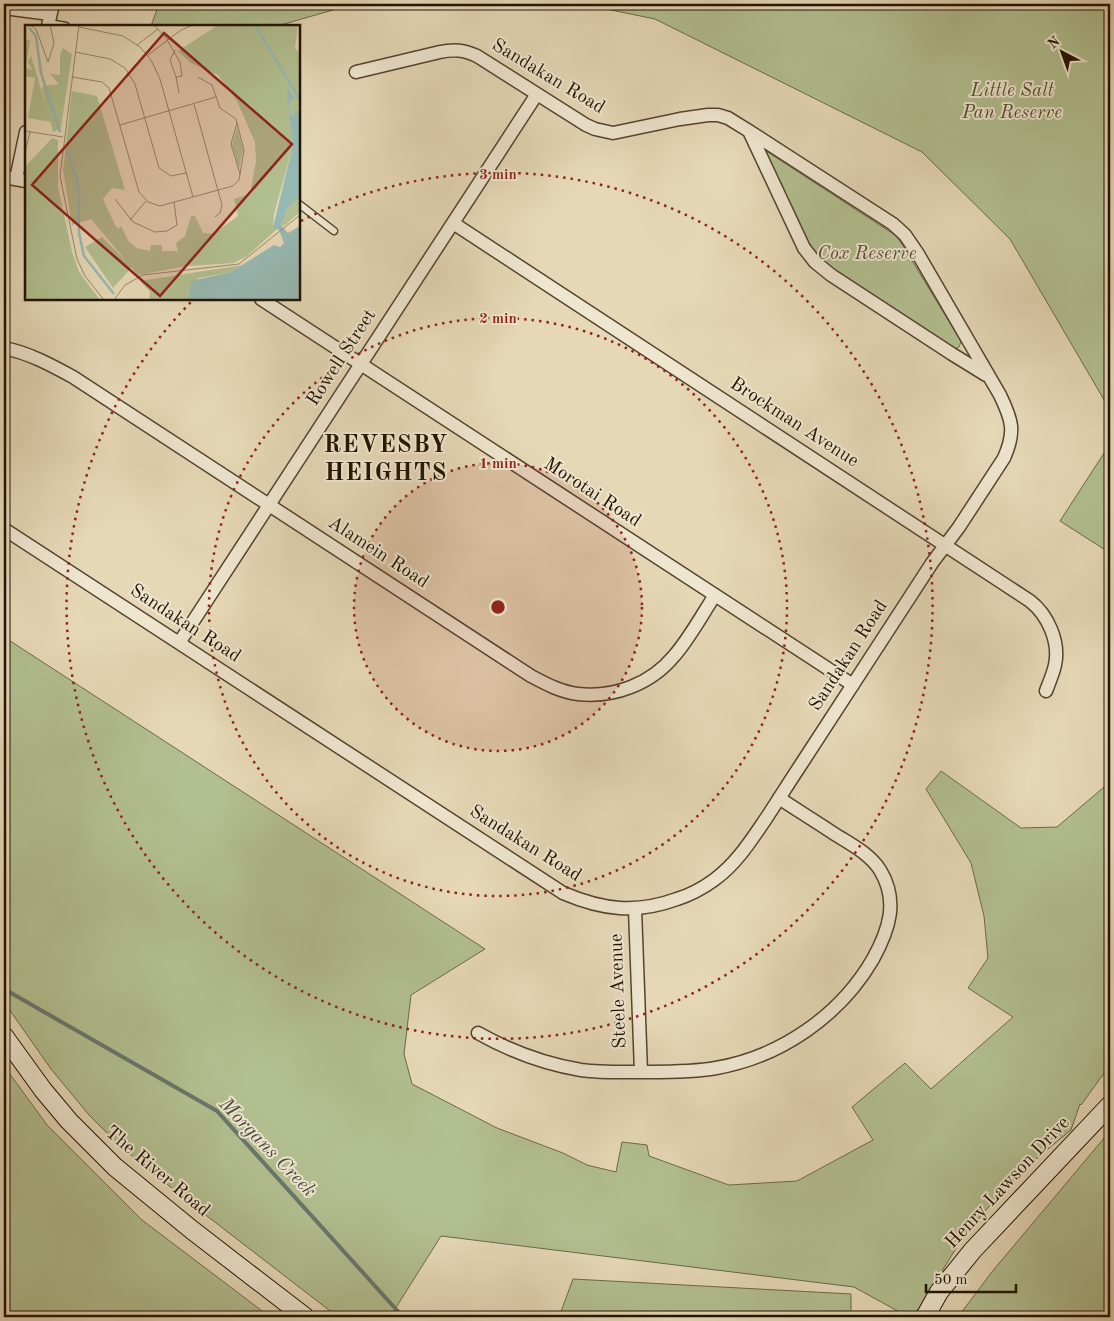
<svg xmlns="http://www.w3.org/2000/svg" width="1114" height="1321" font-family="'Old Standard TT',serif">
  <rect width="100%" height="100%" fill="#e6d8b7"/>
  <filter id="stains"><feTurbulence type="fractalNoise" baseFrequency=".004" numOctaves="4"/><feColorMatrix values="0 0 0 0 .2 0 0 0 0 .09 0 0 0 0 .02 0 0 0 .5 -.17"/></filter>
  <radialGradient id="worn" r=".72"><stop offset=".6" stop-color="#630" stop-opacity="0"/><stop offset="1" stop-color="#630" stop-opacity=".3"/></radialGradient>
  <path fill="#b2bf90" stroke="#6a6948" d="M159,4h195l-77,22h-126z
    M582,4h528v406l-100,-171 -88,-87 -267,-133z
    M766,151l129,84 7,9 57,94 2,4 -2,5 -4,2 -127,-83 -17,-17 -46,-97z
    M1110,444v109l-50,-32z
    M4,637l481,312 -74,46 -7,59 8,30 85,44 66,25 24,12 29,7 6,-30 25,3 2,11 80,29 68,-4 76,-41 -21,-33 53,-44 26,26 82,-72 -45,-29 20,-30 -4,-42 -13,-53 -45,-74 15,-18 80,57 36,-1 53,-45v283l-29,40 -1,-1 -9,26 -46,38 -40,43 -27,34 -41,67 -14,2 -49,-27 -413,-51 -51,81h-52l-144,-111 -57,-46 -25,-22 -23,-23 -38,-46 -47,-67z
    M4,1066l43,59 95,95 128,97h-266z
    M1110,1131v186h-152l33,-44z
    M573,1279l278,15v23h-292z"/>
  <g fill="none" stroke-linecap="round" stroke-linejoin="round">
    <path stroke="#68776c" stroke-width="4" d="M4,989l213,122 186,206"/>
    <g stroke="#53442e" stroke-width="9">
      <path id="service" d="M49,23l17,3
        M299,204l35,27"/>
    </g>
    <g stroke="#53442e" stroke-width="15">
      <path id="minor" d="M4,8l46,6
        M48,26l5,-22
        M749,131l55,117 11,14 16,13 121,79 34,21
        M4,177l22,4
        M16,179l10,-47
        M453,223l577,378c18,14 30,41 25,64 -2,9 -6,18 -9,26
        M261,299l592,386
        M4,348c25,5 47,17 69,29l458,299c15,8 30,16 47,18 36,4 73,-10 96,-38 15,-17 28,-41 41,-61
        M4,529l559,364c40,17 73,21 114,6 13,-4 26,-11 37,-19 22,-16 36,-38 51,-60 12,-18 23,-36 35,-54 44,-68 88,-135 132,-203l27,-36 45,-69c12,-27 8,-38 -4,-63l-82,-141 -13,-19 -12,-11 -144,-93 -21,-13 -10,-3h-10l-28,4 -67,14 -18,-4 -9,-4 -109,-69c-13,-6 -23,-7 -37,-4l-84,20
        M179,643l358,-549
        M635,909l6,163
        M478,1033c32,18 66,31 103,37 22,3 45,2 68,2 22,0 45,0 67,-4 64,-11 124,-52 157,-109 16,-29 26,-58 7,-89 -11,-17 -30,-26 -47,-37 -18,-12 -36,-23 -54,-35"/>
    </g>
    <g stroke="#221300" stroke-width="20">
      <path id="secondary" d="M4,1036l39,54 26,31 46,46 77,63 113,87
        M925,1317l14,-25 34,-42 137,-145"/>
    </g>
    <use href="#service" stroke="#efe6d0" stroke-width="6"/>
    <use href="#minor" stroke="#efe6d0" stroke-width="12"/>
    <use href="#secondary" stroke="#efe6d0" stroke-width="18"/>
  </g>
  <circle cx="498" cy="607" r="144" fill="#8f2418" fill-opacity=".12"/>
  <g fill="none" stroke="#8f2418" stroke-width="2.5" stroke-dasharray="2.5 5">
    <circle cx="498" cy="607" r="144"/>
    <circle cx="498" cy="607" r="289"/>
    <path d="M301 221A433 433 0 1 1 192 301"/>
  </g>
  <g text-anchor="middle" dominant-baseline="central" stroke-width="4" stroke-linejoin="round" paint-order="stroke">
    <g font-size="19" fill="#221300" stroke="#efe6d0">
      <text transform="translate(548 77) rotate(31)">Sandakan Road</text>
      <text transform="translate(342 358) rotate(-57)">Rowell Street</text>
      <text transform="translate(794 423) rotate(33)">Brockman Avenue</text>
      <text transform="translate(592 493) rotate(33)">Morotai Road</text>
      <text transform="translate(378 553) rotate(33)">Alamein Road</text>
      <text transform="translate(185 624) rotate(33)">Sandakan Road</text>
      <text transform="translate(849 656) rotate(-57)">Sandakan Road</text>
      <text transform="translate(525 844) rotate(32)">Sandakan Road</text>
      <text transform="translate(619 991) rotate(-92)">Steele Avenue</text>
      <text transform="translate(157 1172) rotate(40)">The River Road</text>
      <text transform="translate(1008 1183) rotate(-47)">Henry Lawson Drive</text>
    </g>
    <g font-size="19" font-style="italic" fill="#544f32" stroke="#efe6d0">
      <text x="1012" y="91">Little Salt<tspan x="1012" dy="22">Pan Reserve</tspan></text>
      <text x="867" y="254">Cox Reserve</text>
    </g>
    <g font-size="20" font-style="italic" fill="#4b4d3f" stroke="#efe6d0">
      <text transform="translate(267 1148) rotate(46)">Morgans Creek</text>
    </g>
    <g font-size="24" font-weight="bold" letter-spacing="1" fill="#221300" stroke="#efe6d0">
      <text x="386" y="446">REVESBY<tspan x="386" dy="28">HEIGHTS</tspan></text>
    </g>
  </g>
  <g transform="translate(25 25)">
    <rect width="275" height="275" fill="#e6d8b7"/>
    <path d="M193,0h80l-3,23 5,5v59l-2,-3 -6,9 -2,-4 -1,-11 6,-5 -5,-9 -3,15 6,41 -19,69 -1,11 4,4 -31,28 -13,6 -46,3 -49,9 -47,-56 -19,6 -9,-55 9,-79 25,5 28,94 -13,-2 -9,11 12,26 3,4 3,-3 8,16 8,6 13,3 1,-6h11v6h16l-2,-8 9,-7 6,-20h4l8,17 10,1 25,-18 -4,-17 16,-5 6,-33 -1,-19 -18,-41 -19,-26 -27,-12 -13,-12zM0,15h5l-4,28 6,2 -4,-8 3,-6 20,66 -23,-4 7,-40 -10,-2zM38,23l9,6 -11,74 -8,4 -11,-43 1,-3 16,-2 -9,-10 10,1v-21zM212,102l6,22 -4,20 -7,-24zM27,113l6,2v47l14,65 7,20 21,28h-75v-133zM275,172v15l-16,14 -3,-1 6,-16zM77,212l30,30 -19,21 -28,-41zM218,240l-12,7 -33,6 -9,22 -40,-1 1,-7 -10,-11z" fill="#b2bf90"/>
    <path d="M263,62l7,11 -6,5 1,11 4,2 2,-7 4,3v85l-13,12 -6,16 7,8 12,-7v74l-111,-1 2,-18 40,-9 43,-27 6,2 4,-4 -5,-13 -6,-3 20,-82 -6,-41z" fill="#97b9b4"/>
    <path fill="none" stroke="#97b9b4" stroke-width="2.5" d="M230,0l45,75M4,3l7,8 5,37 19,59M41,123l12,34 1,51 5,23 30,38"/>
    <path fill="none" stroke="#98896e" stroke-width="1" d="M5,0l6,4 12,33 6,-19 -4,-18M54,0l-19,151 17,83 8,17 19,24M129,0l14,15M54,2l44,9 17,11 11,13 9,19 33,118M142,15l13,22 2,14 -6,1 3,16M112,20l21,-16M150,25l-5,10 6,17M50,27l35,7 15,9 10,16 24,84 12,8 15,-3M123,30l33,-25 12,-5M47,52l30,5 7,6 30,104 9,10 12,4 73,-20 6,-6 5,-30 -8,-31 -16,-11 -8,-23 -14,-8M169,79l28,101 -2,8 -5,4M212,98l-6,21 9,30M95,100l96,-28M0,106l38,6M0,128l5,-21M90,174l18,23 22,10 12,-1 10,-6 -3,-23M105,195l16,-19M89,275l11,-15 18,-10 96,-11 61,-49"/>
    <path fill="#8f2418" fill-opacity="0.15" stroke="#8f2418" stroke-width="2.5" d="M139,8l128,111 -132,152 -128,-111z"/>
    <rect width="275" height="275" fill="none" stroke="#221300" stroke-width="2.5"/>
  </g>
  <circle cx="498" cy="607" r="8" fill="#8f2418" stroke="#efe6d0" stroke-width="2.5"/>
  <g font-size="15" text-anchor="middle" font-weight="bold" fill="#8f2418" stroke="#efe6d0" stroke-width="4" stroke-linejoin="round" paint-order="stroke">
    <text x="498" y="179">3 min</text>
    <text x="498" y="323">2 min</text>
    <text x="498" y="468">1 min</text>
  </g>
  <rect width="1114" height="1321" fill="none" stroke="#e6d8b7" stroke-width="20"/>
  <rect x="5" y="5" width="1104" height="1311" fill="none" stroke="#221300" stroke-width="2.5"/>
  <rect x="10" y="10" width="1094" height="1301" fill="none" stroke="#221300"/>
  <g transform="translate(1062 52) rotate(319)" stroke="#efe6d0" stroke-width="4" paint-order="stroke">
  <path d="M0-4L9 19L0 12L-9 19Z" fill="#221300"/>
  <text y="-8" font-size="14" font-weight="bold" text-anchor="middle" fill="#221300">N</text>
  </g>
  <path d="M926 1284v8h90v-8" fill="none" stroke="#221300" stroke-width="2.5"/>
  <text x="934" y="1284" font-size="15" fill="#221300" stroke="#efe6d0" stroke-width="4" paint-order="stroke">50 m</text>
  <rect width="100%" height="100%" filter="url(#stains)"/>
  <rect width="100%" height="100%" fill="url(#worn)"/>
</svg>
